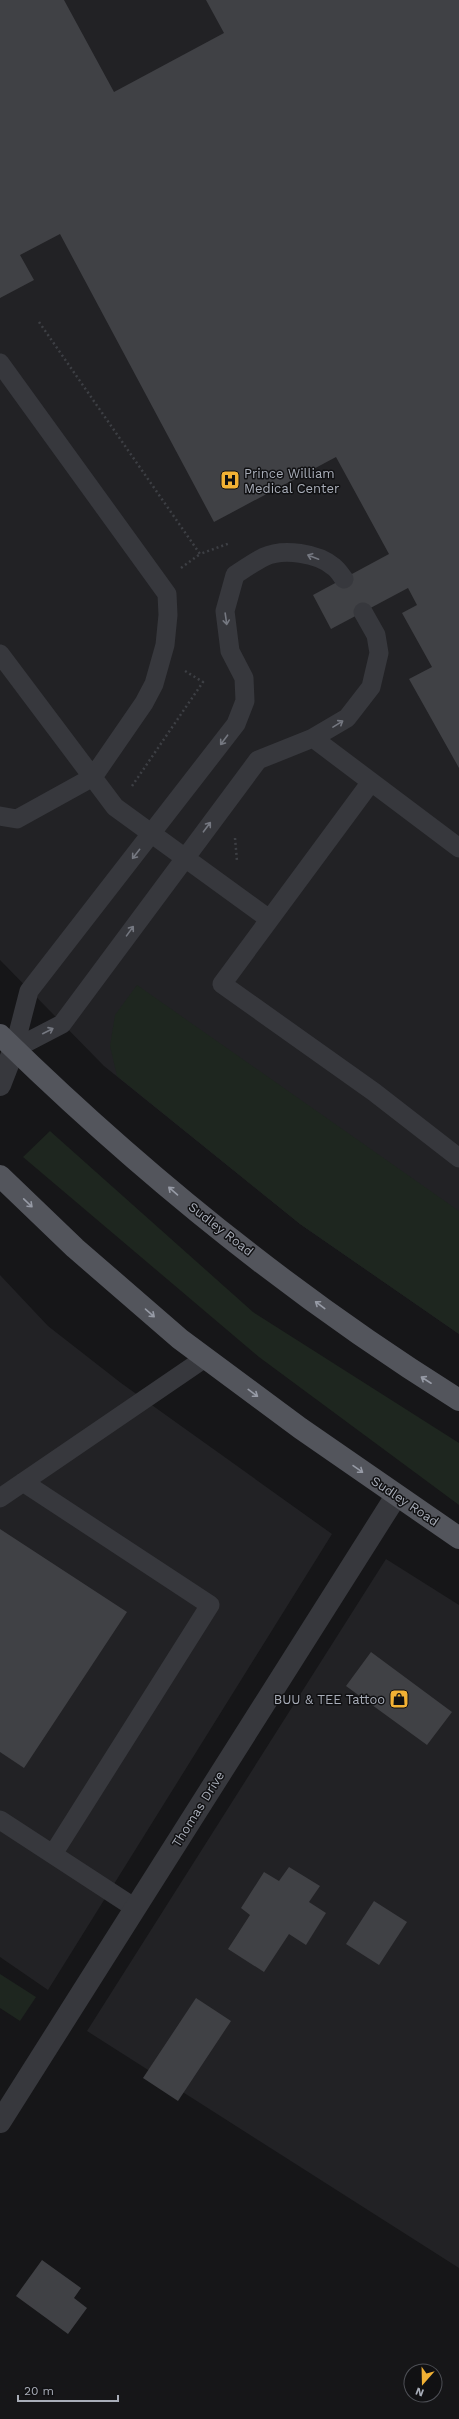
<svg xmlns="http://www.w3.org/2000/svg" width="459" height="2419" font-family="'Work Sans',sans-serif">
  <rect width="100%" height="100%" fill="#161618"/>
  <path fill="#222225" d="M0,0h459v1334l-159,-110 -196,-158 -104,-106z
    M0,1275l48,51 73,57 211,151 -284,456 -48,-33z
    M386,1559l73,46v663l-372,-237z"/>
  <path fill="#1e261f" d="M137,985l322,226v123l-159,-110 -183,-148 -7,-30 5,-31z
    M50,1131l203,181 206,131v62l-200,-148 -236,-200z
    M0,1974l36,23 -16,24 -20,-13z"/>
  <path fill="#404145" d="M0,0h64l50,92 110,-59 -18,-33h253v768l-50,-89 23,-12 -30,-54 15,-8 -9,-17 -77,41 -18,-34 76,-41 -53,-97 -122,65 -154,-288 -40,21 14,25 -34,18z
    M0,1529l127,83 -103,156 -24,-16z
    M371,1652l81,60 -25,33 -81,-59z
    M289,1867l31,19 -11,16 17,11 -20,32 -17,-11 -25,38 -36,-23 22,-34 -9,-7 23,-36 15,9z
    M374,1901l33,21 -28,43 -33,-21z
    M196,1998l35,23 -53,80 -35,-23z
    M42,2260l39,28 -7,10 13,10 -19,26 -52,-38z"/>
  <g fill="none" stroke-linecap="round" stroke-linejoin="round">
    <path stroke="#3d3f44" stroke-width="2.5" stroke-dasharray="2 3" stroke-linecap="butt" d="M39,322l161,232 30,-11
      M181,568l19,-14
      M132,786l71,-104 -18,-11
      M235,838l2,23"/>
    <path stroke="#37383d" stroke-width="19" d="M0,363l167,231 1,21 -3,30 -11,39 -10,19 -51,74 -76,42 -17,-3
      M0,654l115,153 154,112
      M313,738l146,110
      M371,782l-149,202 152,108 85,66
      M14,1049l15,-58 207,-267 9,-23 -1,-23 -14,-27 -5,-40 10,-36c9,-6 19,-13 29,-18 19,-9 54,-4 70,10 4,3 7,8 10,12
      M14,1049l48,-25 196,-264 55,-22 34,-20 24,-31 8,-34 -3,-18 -13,-23
      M23,1482l187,123 -157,249
      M0,1498l205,-140
      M0,1820l135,88"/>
    <path stroke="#37383d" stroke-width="22" d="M0,1085l14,-36
      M0,2122l396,-626"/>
    <path stroke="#53555c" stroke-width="22" d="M0,1035c139,136 294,262 459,365
      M0,1176l75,72 105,91 120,89 159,110"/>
  </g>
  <defs><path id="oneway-shaft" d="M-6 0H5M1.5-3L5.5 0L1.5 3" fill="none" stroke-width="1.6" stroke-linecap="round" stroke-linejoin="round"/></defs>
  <g stroke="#757881">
    <use href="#oneway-shaft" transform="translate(313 557) rotate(-159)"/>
    <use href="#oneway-shaft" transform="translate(226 619) rotate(82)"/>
    <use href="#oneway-shaft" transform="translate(338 724) rotate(-32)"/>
    <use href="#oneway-shaft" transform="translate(224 740) rotate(127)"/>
    <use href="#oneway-shaft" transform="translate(207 827) rotate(-53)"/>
    <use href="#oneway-shaft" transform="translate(136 854) rotate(128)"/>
    <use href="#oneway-shaft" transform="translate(130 931) rotate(-54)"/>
    <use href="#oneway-shaft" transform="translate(48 1031) rotate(-27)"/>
  </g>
  <g stroke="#979ba6">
    <use href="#oneway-shaft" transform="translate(173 1191) rotate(-139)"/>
    <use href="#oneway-shaft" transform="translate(28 1203) rotate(44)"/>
    <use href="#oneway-shaft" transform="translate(320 1305) rotate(-143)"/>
    <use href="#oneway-shaft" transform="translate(150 1313) rotate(41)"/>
    <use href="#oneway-shaft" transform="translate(426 1380) rotate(-147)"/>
    <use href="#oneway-shaft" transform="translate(253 1393) rotate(37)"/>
    <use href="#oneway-shaft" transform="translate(358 1469) rotate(35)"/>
  </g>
  <defs>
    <g id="hospital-square" transform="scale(1)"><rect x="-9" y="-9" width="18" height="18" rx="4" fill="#f2b134" stroke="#111113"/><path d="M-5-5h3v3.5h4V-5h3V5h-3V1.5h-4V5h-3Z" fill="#111"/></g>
    <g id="shop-square" transform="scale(1)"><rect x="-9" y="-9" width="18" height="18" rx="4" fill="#f2b134" stroke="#111113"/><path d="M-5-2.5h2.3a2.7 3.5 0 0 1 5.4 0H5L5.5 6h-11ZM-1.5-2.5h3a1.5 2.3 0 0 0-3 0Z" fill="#111"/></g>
  </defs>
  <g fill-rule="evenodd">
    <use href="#hospital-square" x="230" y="480"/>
    <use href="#shop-square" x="399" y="1699"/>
  </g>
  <g text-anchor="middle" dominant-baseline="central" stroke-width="3" stroke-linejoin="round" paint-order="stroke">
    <g font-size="13" fill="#a8adb8" stroke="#111113" text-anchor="start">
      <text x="244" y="473">Prince William<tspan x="244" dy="15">Medical Center</tspan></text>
      <text x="385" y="1699" text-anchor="end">BUU &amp; TEE Tattoo</text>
    </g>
    <g font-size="13" fill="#a8adb8" stroke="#111113">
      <text transform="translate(221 1229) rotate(38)">Sudley Road</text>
      <text transform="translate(405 1501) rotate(34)">Sudley Road</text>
      <text transform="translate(198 1809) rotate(-58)">Thomas Drive</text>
    </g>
  </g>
  <g transform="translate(423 2383) rotate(200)"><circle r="19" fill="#111113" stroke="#4d4f55"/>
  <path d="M0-3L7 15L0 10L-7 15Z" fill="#f2b134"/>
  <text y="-6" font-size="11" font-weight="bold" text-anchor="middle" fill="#a8adb8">N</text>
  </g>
  <path d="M18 2395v6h100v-6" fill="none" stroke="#a8adb8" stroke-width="2"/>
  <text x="24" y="2395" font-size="12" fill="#a8adb8" stroke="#111113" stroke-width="3" paint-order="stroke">20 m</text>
</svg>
